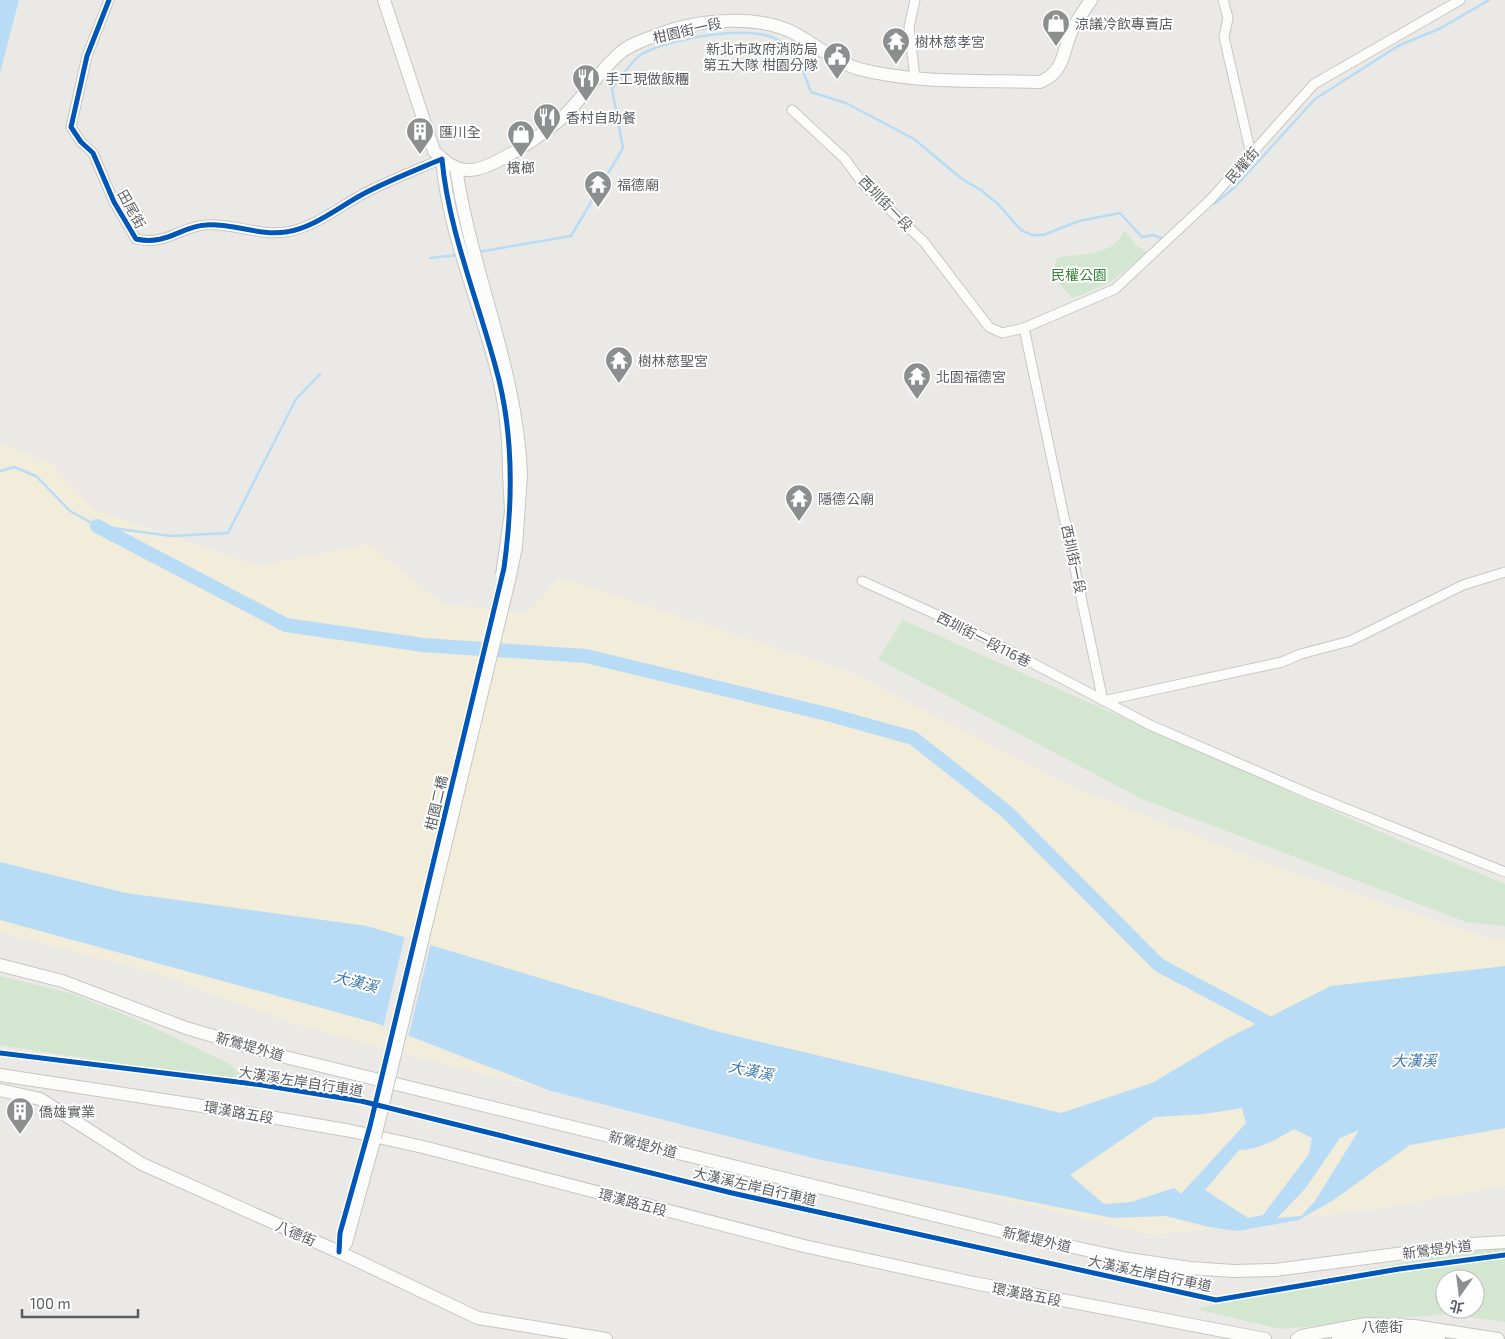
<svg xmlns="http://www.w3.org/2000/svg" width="1505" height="1339" font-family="'Exo 2','Noto Sans TC',sans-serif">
  <rect width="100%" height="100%" fill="#eae9e5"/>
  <path fill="#d2e6d0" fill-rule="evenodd" d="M1124,230l12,15 11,8 -38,30 -36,15c-11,-10 -25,-25 -15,-40 23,-5 58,-2 66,-28z
    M903,620l491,218 111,46v42l-39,-4 -324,-123 -264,-140z
    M0,976l73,18 73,30 82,39 25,22 -253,-40z
    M1505,1247v75l-60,-8 -164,15 -85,-20 211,-48zM1445,1279h30v30h-30z"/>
  <path fill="#f2ecda" d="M0,443l51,20 44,47 163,56 111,-22 75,60 82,10 34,-37 293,96 215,112 216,85 206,69 15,1v246l-139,25 -213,24 -702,-169 -157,-42 -142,-52 -152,-39z"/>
  <path fill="#b8dcf6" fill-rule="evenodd" d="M0,0h19l-19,73z
    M0,862l126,31 241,33 352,106 342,81 91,-30 76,-45 103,-52 174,-20v162l-95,17 -78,56 -33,19 -61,11 -29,-4 -43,-11 -53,2 -296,-59 -266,-68 -175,-68 -376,-103zM1242,1108l4,15 -65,71 -7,-6 -43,14 -27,2 -34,-29 85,-58 49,-3zM1294,1129l18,9 -3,16 -46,61 -15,3 -43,-28 34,-40c20,0 38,-11 55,-21zM1359,1130l-44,71 -14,15 -24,2 28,-29 35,-51z"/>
  <path fill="#eae9e5" d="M405,935l26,8 -23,95 -25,-10z"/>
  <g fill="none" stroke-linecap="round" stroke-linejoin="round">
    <path stroke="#b8dcf6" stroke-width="2.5" d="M1214,204l21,-17 80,-88 83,-53 43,-18 48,-28
      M478,252l93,-16 52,-88 -11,-59c7,-9 21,-30 30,-35 28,-16 110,-31 138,-13 18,10 24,33 31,51l35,11 68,36 48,40 19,11 17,14 23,26 11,5h11l36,-14 41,-8 22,24 11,-2 8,3
      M430,258l28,-3
      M0,471l14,-4 22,9 34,35 27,15 74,10 57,-3 68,-134 24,-25"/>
    <path stroke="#b8dcf6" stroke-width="14" d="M97,526l189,99 137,20 163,11 245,59 82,23 94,74 152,153 119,63"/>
    <g stroke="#c7c7c7" stroke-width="11">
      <path id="street" d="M109,0l-22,56 -16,71 10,15 12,11 21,49 22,37c31,7 45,-13 70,-14 27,-2 53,11 80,7 28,-4 54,-26 79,-39 25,-13 51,-23 77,-34
        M1223,0l5,18 -4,19 27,117
        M915,78l-6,-51 6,-27
        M792,110l53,49 18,25 61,58 65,85 13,6 22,-5 91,-39 95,-89 104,-116 146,-84
        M1024,328l79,373
        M862,581l104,47 184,97 162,70 193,77
        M1103,701l179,-39 19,-8 49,-13 113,-56 42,-13"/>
    </g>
    <g stroke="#c6c6c5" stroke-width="14">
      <path id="secondary" d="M384,0l50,151c9,9 21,20 36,19 22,0 77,-38 94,-54 20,-19 34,-44 55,-62 10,-10 28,-15 41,-20 37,-15 100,-20 136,0 20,12 41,28 63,35 58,15 122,11 181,13 25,-10 22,-30 32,-52 6,-11 12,-20 19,-30
        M442,159c6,71 36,139 54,208 9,34 13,70 13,106
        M456,168c15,103 61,201 65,306
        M0,965l62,16 124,47 99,29 714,174 129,28 62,9 43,3 42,-1 198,-26 32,-2
        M0,1075l241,37 110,19 72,16 381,99 170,37 291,56
        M0,1090l40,9 102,65 197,88 139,66 128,21
        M339,1252l7,-9 29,-106
        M1297,1339l5,-3 64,-12 48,2 84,13
        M1338,1339l30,-6 71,6"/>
    </g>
    <use href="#street" stroke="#fcfcfb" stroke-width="9"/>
    <use href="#secondary" stroke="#fcfcfb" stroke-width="12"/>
    <g stroke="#c6c6c5" stroke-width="14" stroke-linecap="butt">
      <path id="secondary-bridge" d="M502,575l9,-63 -2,-39
        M375,1137l134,-557 7,-33 5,-73"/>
    </g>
    <use href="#secondary-bridge" stroke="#fcfcfb" stroke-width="12"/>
    <g stroke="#fff" stroke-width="8">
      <path id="cycleway" d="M109,0l-22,56 -16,71 10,15 12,11 21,49 22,37c31,7 45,-13 70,-14 27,-2 53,11 80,7 28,-4 54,-26 79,-39 25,-13 51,-23 77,-34 6,69 35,139 53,206 19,65 18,137 9,203l-134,558 -30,107 -1,19
        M0,1053l262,32 99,16 371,92 484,107 183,-31 106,-14"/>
    </g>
    <use href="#cycleway" stroke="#0057b8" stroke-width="5"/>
  </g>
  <defs>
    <g id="shop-pin" transform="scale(1.4375)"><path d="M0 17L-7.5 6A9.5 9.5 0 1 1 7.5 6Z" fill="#8c8f90" stroke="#fff"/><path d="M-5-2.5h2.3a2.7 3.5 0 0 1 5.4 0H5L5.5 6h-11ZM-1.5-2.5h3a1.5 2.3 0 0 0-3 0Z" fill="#fff"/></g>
    <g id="temple-pin" transform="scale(1.4375)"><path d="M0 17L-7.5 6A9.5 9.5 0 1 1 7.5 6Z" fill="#8c8f90" stroke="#fff"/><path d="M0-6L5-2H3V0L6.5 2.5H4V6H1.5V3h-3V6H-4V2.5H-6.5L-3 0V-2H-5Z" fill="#fff"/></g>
    <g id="civic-pin" transform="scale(1.4375)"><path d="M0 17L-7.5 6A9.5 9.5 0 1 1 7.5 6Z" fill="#8c8f90" stroke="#fff"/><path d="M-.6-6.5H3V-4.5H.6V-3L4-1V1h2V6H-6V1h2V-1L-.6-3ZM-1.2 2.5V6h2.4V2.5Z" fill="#fff"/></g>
    <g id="restaurant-pin" transform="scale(1.4375)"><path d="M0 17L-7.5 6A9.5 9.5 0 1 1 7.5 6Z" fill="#8c8f90" stroke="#fff"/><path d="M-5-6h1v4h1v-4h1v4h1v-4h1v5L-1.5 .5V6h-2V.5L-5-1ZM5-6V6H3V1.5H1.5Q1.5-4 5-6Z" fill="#fff"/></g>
    <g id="building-pin" transform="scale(1.4375)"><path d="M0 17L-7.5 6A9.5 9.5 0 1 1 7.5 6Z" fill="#8c8f90" stroke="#fff"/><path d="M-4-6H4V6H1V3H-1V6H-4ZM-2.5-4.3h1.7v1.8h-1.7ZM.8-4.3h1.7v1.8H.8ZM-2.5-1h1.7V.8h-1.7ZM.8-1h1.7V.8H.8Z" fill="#fff"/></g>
  </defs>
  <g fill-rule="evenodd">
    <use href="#shop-pin" x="1056" y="23"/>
    <use href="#temple-pin" x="896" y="41"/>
    <use href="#civic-pin" x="837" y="56"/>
    <use href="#restaurant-pin" x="586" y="78"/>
    <use href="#restaurant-pin" x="547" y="117"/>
    <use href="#building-pin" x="420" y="131"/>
    <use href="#shop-pin" x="521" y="134"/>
    <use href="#temple-pin" x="598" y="184"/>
    <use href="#temple-pin" x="619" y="360"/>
    <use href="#temple-pin" x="917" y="376"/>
    <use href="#temple-pin" x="799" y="498"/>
    <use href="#building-pin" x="20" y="1111"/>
  </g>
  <g text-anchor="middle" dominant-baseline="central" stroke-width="4" stroke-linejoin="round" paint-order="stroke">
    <g font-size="14" fill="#5a5e62" stroke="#fff" text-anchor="start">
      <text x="1075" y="23">涼議冷飲專賣店</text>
      <text x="915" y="41">樹林慈孝宮</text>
      <text x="818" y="48" text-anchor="end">新北市政府消防局<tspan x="818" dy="16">第五大隊 柑園分隊</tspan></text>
      <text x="605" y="78">手工現做飯糰</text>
      <text x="566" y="117">香村自助餐</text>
      <text x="439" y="131">匯川全</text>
      <text x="521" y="167" text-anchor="middle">檳榔</text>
      <text x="617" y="184">福德廟</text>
      <text x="638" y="360">樹林慈聖宮</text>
      <text x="936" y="376">北園福德宮</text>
      <text x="818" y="498">隱德公廟</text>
      <text x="39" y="1111">僑雄實業</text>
    </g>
    <g font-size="14" fill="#5a5e62" stroke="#fff">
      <text transform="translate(687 30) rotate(-13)">柑園街一段</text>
      <text transform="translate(1242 165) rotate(-49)">民權街</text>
      <text transform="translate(886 203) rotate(46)">西圳街一段</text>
      <text transform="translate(132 209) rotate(61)">田尾街</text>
      <text transform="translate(1074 559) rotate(78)">西圳街一段</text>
      <text transform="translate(984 639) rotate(27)">西圳街一段116巷</text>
      <text transform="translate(436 803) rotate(-77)">柑園二橋</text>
      <text transform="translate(250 1046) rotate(16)">新鶯堤外道</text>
      <text transform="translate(301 1081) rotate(9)">大漢溪左岸自行車道</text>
      <text transform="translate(239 1112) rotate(10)">環漢路五段</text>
      <text transform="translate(643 1144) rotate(14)">新鶯堤外道</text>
      <text transform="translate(755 1186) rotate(13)">大漢溪左岸自行車道</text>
      <text transform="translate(633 1202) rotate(15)">環漢路五段</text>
      <text transform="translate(296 1233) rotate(24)">八德街</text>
      <text transform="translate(1037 1239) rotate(13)">新鶯堤外道</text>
      <text transform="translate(1437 1249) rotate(-7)">新鶯堤外道</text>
      <text transform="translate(1150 1273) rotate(12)">大漢溪左岸自行車道</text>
      <text transform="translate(1027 1294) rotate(11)">環漢路五段</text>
      <text x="1382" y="1326">八德街</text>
    </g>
    <g font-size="14" fill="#378539" stroke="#fff">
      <text x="1079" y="274">民權公園</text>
    </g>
    <g font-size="15" font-style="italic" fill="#4078ae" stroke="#fff">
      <text transform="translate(356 981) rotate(14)">大漢溪</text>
      <text x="1414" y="1060">大漢溪</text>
      <text transform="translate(751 1070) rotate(12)">大漢溪</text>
    </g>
  </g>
  <g transform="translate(1460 1294) rotate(194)"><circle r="24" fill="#ffffff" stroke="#bdbfc0"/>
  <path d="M0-4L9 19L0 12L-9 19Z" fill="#8c8f90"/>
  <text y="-8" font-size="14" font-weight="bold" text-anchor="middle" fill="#5a5e62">北</text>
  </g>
  <path d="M22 1309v8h116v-8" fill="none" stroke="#5a5e62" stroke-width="2.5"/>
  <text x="30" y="1309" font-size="15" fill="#5a5e62" stroke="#ffffff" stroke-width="4" paint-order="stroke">100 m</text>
</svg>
